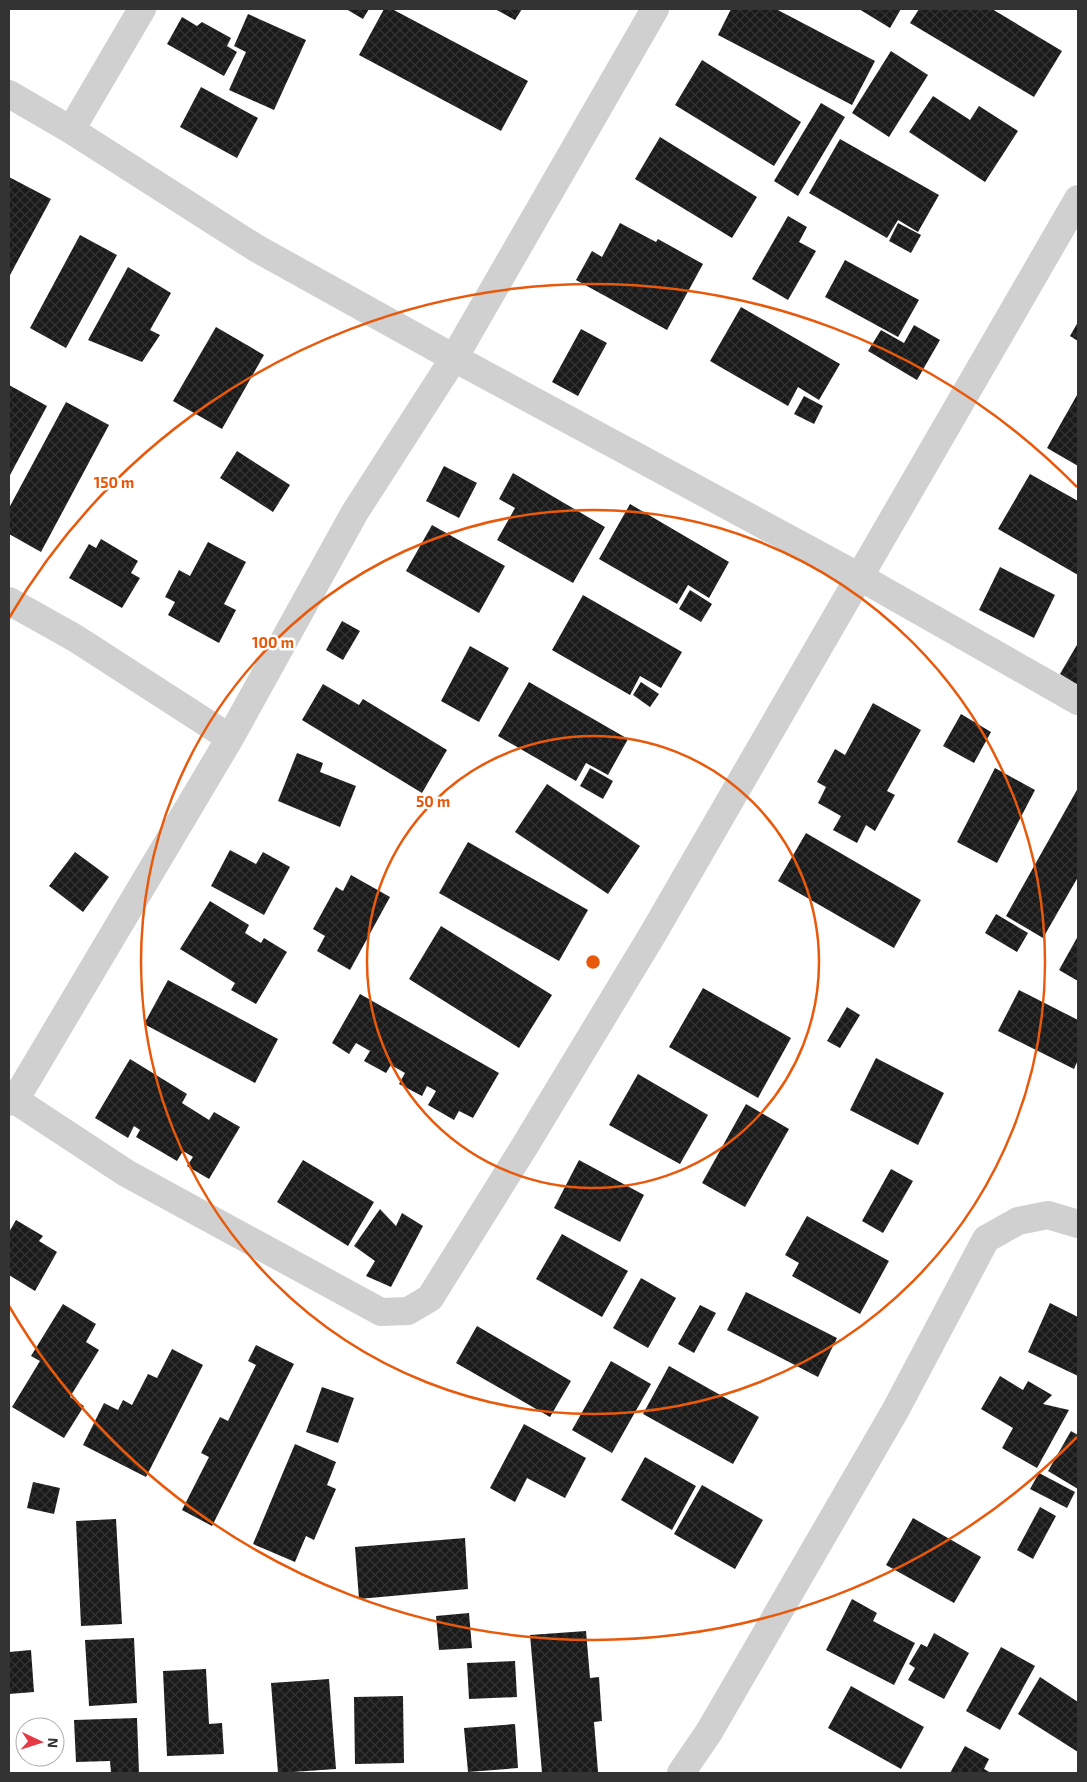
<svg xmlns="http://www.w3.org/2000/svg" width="1087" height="1782" font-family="'Exo 2',sans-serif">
  <defs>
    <pattern id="building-cross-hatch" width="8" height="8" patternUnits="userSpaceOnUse" patternTransform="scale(1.25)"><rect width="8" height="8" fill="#1a1a1a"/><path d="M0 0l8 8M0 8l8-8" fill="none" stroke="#333"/></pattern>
  </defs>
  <rect width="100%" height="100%" fill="#fff"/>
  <path fill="url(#building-cross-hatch)" d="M346,9h23l-6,10z
    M384,9h8l136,72 -27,50 -142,-76z
    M495,9h27l-7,11z
    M731,9h45l99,52 -23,44 -134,-70z
    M859,9h42l-11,19z
    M919,9h73l70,42 -28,46 -124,-74z
    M248,14l58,26 -32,70 -45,-20 17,-38 -12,-6z
    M182,17l15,9 5,-4 29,16 -4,8 10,6 -13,24 -57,-32z
    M891,51l37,24 -39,62 -37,-24z
    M702,60l99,62 -27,44 -99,-61z
    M201,87l57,31 -21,40 -57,-31z
    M933,96l37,24 9,-14 39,25 -33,51 -76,-50z
    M821,103l24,14 -47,79 -24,-15z
    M660,137l97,60 -25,41 -97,-59z
    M840,139l99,56 -21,37 -20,-12 -11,18 -78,-45z
    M9,177l42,22 -42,78z
    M788,216l19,11 -8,15 17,9 -28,49 -36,-21z
    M620,223l36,19 2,-3 45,25 -36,66 -91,-50 16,-29 10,6z
    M898,223l23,12 -10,18 -22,-12z
    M80,235l37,20 -51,93 -36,-20z
    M845,260l74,40 -21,37 -73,-40z
    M128,267l43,26 -21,37 10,5 -18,27 -54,-22z
    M741,307l99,57 -21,36 -21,-13 -10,19 -78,-45z
    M1078,322v19l-8,-5z
    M914,325l26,15 -23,40 -49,-29 13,-21 23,13z
    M216,327l48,28 -42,74 -49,-28z
    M581,329l26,14 -29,53 -26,-14z
    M9,385l38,21 -38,71z
    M1077,395l1,1v70l-31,-18z
    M804,396l19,10 -9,18 -20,-10z
    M66,402l43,23 -68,127 -32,-18v-26z
    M237,451l53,34 -17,27 -53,-34z
    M444,466l33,17 -18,35 -33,-17z
    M513,473l92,54 -32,56 -76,-43 18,-32 -16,-9z
    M1030,474l48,27v74l-80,-46z
    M630,504l99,58 -20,36 -21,-13 -11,19 -78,-45z
    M432,525l73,41 -26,47 -73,-42z
    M101,539l37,22 -7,12 9,5 -18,30 -53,-30 20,-34 7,4z
    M208,542l38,20 -22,42 12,6 -17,33 -51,-28 7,-13 -10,-5 14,-27 11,6z
    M1000,567l55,28 -21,43 -55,-28z
    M690,590l22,14 -11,18 -22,-13z
    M583,595l99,57 -21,36 -21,-12 -10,19 -78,-45z
    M342,621l18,10 -17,29 -17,-10z
    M1078,643v42l-18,-11z
    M470,646l39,22 -30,54 -38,-21z
    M529,682l99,57 -20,36 -22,-12 -10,18 -78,-45z
    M641,682l18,12 -9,13 -17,-12z
    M323,684l36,21 4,-6 84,51 -25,43 -120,-73z
    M873,703l48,27 -34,61 8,4 -20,36 -9,-6 -9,18 -24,-13 8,-14 -23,-13 8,-16 -9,-5 18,-33 10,6z
    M961,714l30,18 -17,31 -31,-17z
    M297,753l26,10 -3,9 36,14 -16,41 -62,-26z
    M590,768l23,13 -10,18 -23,-13z
    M995,768l40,22 -38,73 -40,-21z
    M547,784l93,62 -32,48 -93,-62z
    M1078,788v89l-35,61 -37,-22z
    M806,833l115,67 -27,48 -116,-67z
    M468,842l120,68 -29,51 -120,-68z
    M230,850l26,14 7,-12 27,15 -26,48 -53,-29z
    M75,852l34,25 -26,35 -34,-26z
    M351,875l39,22 -40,73 -33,-19 8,-15 -12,-7 23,-42 7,4z
    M210,901l39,24 -4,8 16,10 3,-5 23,14 -31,52 -25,-14 4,-7 -55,-34z
    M996,914l32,19 -11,19 -32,-19z
    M441,926l111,69 -33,53 -110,-69z
    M1078,936v45l-19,-11z
    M168,980l110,59 -23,44 -111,-59z
    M703,988l88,50 -33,60 -89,-51z
    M1019,990l59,30v40l-4,9 -76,-38z
    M360,994l139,79 -26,45 -14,-7 -5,9 -26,-15 8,-14 -9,-5 -5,10 -23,-12 6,-11 -14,-8 -5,8 -22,-12 6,-10 -14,-8 -7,11 -17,-11z
    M847,1007l13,8 -20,33 -13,-7z
    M876,1058l68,35 -26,52 -68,-35z
    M130,1059l57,35 -5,9 27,17 5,-8 26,15 -31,52 -22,-13 6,-9 -10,-6 -6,10 -41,-24 4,-7 -6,-4 -6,12 -33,-20z
    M638,1074l70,41 -28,49 -71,-39z
    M746,1104l43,25 -44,78 -43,-24z
    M303,1160l71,42 -26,44 -71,-44z
    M579,1160l65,35 -24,47 -66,-34z
    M891,1169l22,12 -30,52 -21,-12z
    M380,1209l16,17 6,-13 21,13 -32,61 -25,-11 9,-15 -21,-15z
    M807,1216l82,45 -29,53 -68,-38 7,-13 -14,-8z
    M16,1220l27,16 -4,5 18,11 -22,39 -26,-16v-43z
    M562,1234l66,37 -26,46 -66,-38z
    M641,1278l35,20 -28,50 -35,-20z
    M746,1292l91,46 -19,39 -91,-47z
    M1050,1303l28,14v59l-50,-24z
    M63,1304l33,20 -10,18 13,8 -29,47 14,9 -20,32 -52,-31 28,-46 -9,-5z
    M700,1305l16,8 -22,40 -16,-9z
    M477,1326l94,55 -21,36 -94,-54z
    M256,1345l38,19 -82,162 -30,-16 27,-53 -8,-4 19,-36 8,4 28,-56 -8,-4z
    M172,1349l31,16 -57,112 -63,-32 21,-42 14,7 5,-10 9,5 16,-31 9,4z
    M611,1361l40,23 -39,69 -40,-23z
    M669,1366l90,51 -26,47 -90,-50z
    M1000,1376l23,14 5,-9 24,14 -9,9 26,6 -32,58 -35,-20 11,-20 -32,-19z
    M322,1387l32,11 -16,45 -32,-11z
    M524,1424l62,34 -21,40 -38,-20 -12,24 -25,-14z
    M1071,1431l7,4v54l-30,-18z
    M295,1444l41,18 -9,23 9,4 -22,51 -8,-4 -11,26 -42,-18z
    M645,1457l51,29 -24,44 -51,-30z
    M1039,1473l36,19 -8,16 -37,-19z
    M33,1482l27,6 -6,26 -27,-6z
    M702,1485l61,35 -28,49 -61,-35z
    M1040,1507l16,9 -23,43 -16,-9z
    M913,1518l68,39 -27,46 -68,-38z
    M116,1519l6,105 -41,2 -5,-105z
    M465,1538l3,51 -109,10 -4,-52z
    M852,1599l25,14 -4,8 42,22 -21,42 -68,-35z
    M469,1613l3,35 -33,2 -3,-34z
    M586,1631l4,47 9,-1 3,44 -8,1 4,50 -56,1 -12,-138z
    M934,1633l35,20 -25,46 -36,-19 7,-12 -6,-4 12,-20 6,3z
    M134,1638l3,65 -48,3 -4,-66z
    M1001,1647l34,19 -35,64 -34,-19z
    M31,1650l3,42 -25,2v-42z
    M515,1661l2,36 -48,2 -2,-36z
    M206,1669l3,55 13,-1 2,31 -57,2 -4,-85z
    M1040,1677l38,25v50l-60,-38z
    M329,1679l7,90 -58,4 -7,-90z
    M851,1686l73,41 -23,42 -73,-41z
    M403,1696l1,67 -49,1 -1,-67z
    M137,1718l2,55h-28l-1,-12 -34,1 -2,-42z
    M515,1724l3,44 -50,4 -4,-44z
    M965,1746l24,13 -5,10 7,4h-41z"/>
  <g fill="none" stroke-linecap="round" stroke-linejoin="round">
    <path stroke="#d0d0d0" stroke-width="28" d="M9,94l62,36 185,118 198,110 404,218 220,125
      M71,130l71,-121
      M9,601l66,37 155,100
      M15,1100l215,-362 125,-226 99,-154 201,-349
      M9,1102l6,-2 111,73 255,139 27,-1 22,-13 96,-154 128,-212 424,-733
      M681,1773l28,-41 186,-321 91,-172 32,-18 30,-6 30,9"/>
  </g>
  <g fill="none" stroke="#e8590c" stroke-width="2.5">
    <circle cx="593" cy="962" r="226"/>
    <circle cx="593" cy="962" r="452"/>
    <path d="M1077 1437A678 678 0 0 1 9 1306M9 618A678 678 0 0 1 1077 487"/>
  </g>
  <circle cx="593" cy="962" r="8" fill="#e8590c" stroke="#fff" stroke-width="2.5"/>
  <g font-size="15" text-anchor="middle" font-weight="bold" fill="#e8590c" stroke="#fff" stroke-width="5" stroke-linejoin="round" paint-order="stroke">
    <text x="114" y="488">150 m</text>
    <text x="273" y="648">100 m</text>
    <text x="433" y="807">50 m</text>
  </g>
  <rect width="1087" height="1782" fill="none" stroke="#333333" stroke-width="20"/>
  <g transform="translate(40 1742) rotate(94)"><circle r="24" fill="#ffffff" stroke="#adadad"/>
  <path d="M0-4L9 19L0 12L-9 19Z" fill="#e63946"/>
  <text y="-8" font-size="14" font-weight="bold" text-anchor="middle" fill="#333333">N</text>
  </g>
</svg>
